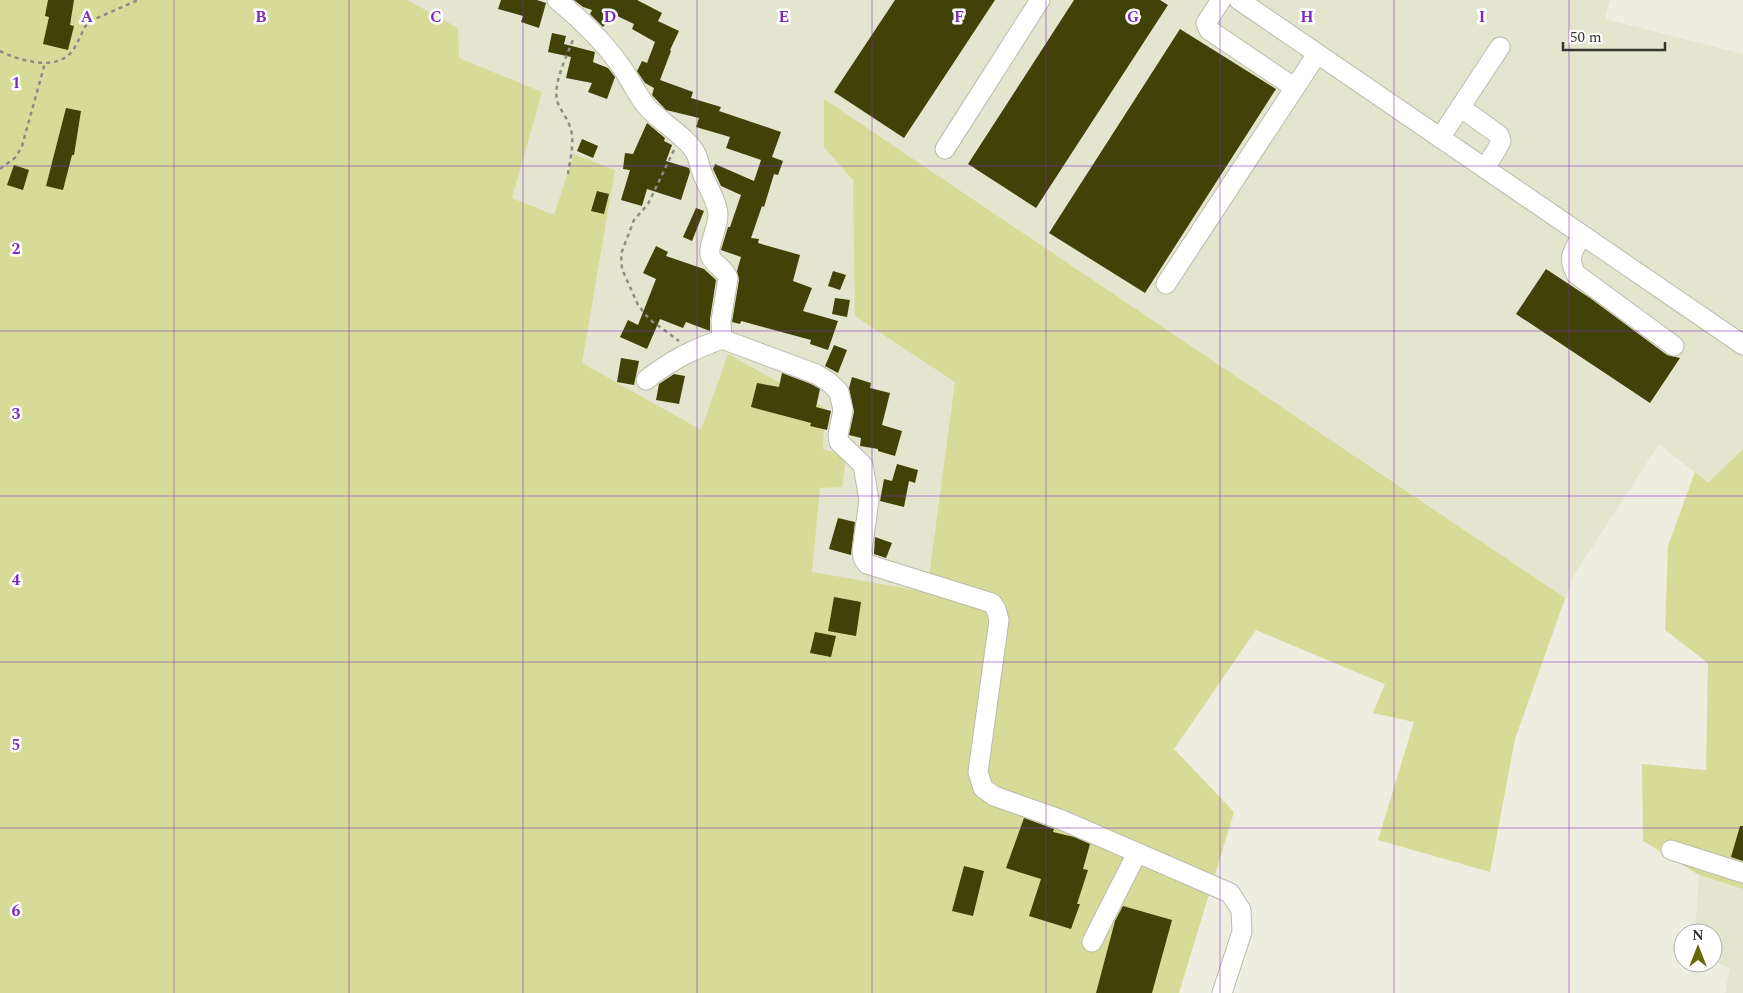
<svg xmlns="http://www.w3.org/2000/svg" width="1743" height="993" font-family="Spectral,serif">
  <rect width="100%" height="100%" fill="#edeedf"/>
  <path fill="#e3e5ce" d="M0,0h1610l-5,19 138,35v395l-35,34 -49,-39 -85,131 -59,164 -417,-175 -174,365 -924,64z
    M1699,875l44,14v104h-18l5,-25 -17,-7v-28h-18z"/>
  <path fill="#d7db98" d="M0,0h407l51,28 1,30 83,34 -30,106 42,17 20,-61 41,16 -33,193 119,67 27,-76 97,54 -2,41 23,7 -4,31 -22,1 -8,84 115,20 28,-210 -100,-66 -2,-136 -29,-33v-48l741,499 -50,141 -25,133 -112,-32 36,-118 -41,-9 12,-29 -129,-54 -82,119 60,63 -55,181h-1179z
    M1743,449v440l-44,-14 -56,-34 -1,-77 64,6 2,-107 -43,-33 3,-84 27,-74 13,11z"/>
  <path fill="#404207" d="M48,0h26l-4,25 4,1 -6,24 -25,-6 6,-27 -4,-1z
    M501,0h36l9,3 -7,25 -18,-6 2,-6 -25,-7z
    M574,0h63l25,13 -4,8 21,10 -9,19 1,1 -11,29 33,12 -2,6 30,9 -2,4 62,21 -9,25 11,4 -5,14 -4,-1 -10,33 -2,-1 -11,32 8,1 -1,4 42,12 -7,26 19,7 -9,23 35,10 -10,29 -18,-6 1,-4 -70,-19 -1,3 -8,-2 7,-42 -2,-9 4,-14 -20,-7 7,-23h2l11,-32 -20,-9 -8,-17 2,-5 39,17 7,-21 -35,-12 4,-11 -34,-10 3,-9 -33,-8 -14,-15 2,-7 -9,-5 -8,-12 5,-10 5,2 8,-21 -23,-13 2,-5 -21,-10 -10,13 -13,-13 2,-4 -9,-3z
    M895,0h100l-91,138 -70,-46z
    M1074,0h86l8,5 -132,203 -68,-44z
    M1180,29l96,60 -131,204 -96,-60z
    M552,33l14,3 -2,8 31,8 -2,10 15,6 7,9 -8,22 -19,-7 4,-9 -26,-5 5,-21 -23,-5z
    M66,108l15,3 -7,44h-2l-9,35 -17,-4z
    M647,123l18,15 -1,3 8,4 -6,16 23,7 1,4 -9,28 -34,-11 -5,17 -21,-6 9,-30 -7,-1 2,-16 8,1z
    M582,139l16,7 -5,12 -16,-7z
    M14,165l15,5 -6,20 -16,-5z
    M597,191l12,3 -5,20 -13,-3z
    M696,208l8,3 -12,30 -9,-4z
    M656,246l12,6 -2,4 38,13 12,11 -6,39v12l-24,-9 -3,6 -23,-9 -13,30 -27,-12 8,-17 10,5 18,-46 -13,-6z
    M1546,269l44,29 77,57 13,3 -30,45 -134,-89z
    M833,271l13,4 -6,15 -12,-4z
    M835,298l15,2 -3,17 -15,-3z
    M834,345l13,5 -9,23 -13,-7z
    M621,358l18,3 -5,24 -17,-3z
    M782,373l29,11 9,5 -4,18 15,4 -4,19 -17,-4 1,-3 -60,-16 6,-24 22,4z
    M674,374l11,2 -6,28 -23,-4 3,-16z
    M852,377l19,6 -1,5 20,5 -8,32 20,6 -7,25 -17,-5v-2l-18,-3 1,-8 -12,-3 5,-23 -5,-24z
    M897,464l21,6 -3,13 -6,-2 -5,26 -24,-6 4,-22 8,2z
    M838,518l17,4 -4,33 -22,-6z
    M875,537l17,6 -6,15 -12,-4z
    M834,597l27,5 -5,34 -28,-5z
    M815,632l21,4 -5,21 -21,-4z
    M1024,818l30,11 -1,3 21,5 16,7 -7,25 5,1 -11,34h3l-9,25 -42,-13 12,-37 -35,-11z
    M1740,826h3v35l-12,-4z
    M964,866l20,5 -11,45 -21,-5z
    M1123,906l49,14 -20,73h-56l19,-72z"/>
  <g fill="none" stroke-linecap="round" stroke-linejoin="round">
    <g stroke="#babbac" stroke-width="21">
      <path id="minor" d="M557,0c23,19 46,41 63,65 10,13 16,29 27,42 13,15 41,30 49,47 3,6 4,14 7,21 5,13 14,25 15,39 0,14 -10,31 -8,41 3,10 15,13 18,23l-7,43 1,18 94,35 13,8 10,10 4,18 -5,25 1,7 24,23 6,35 -7,51 1,7 4,6 125,39 4,6 3,11 -21,152 5,16 11,8 68,24 168,73 11,17 1,22 -20,61
        M1221,0l-15,23 3,7 86,58
        M1239,0l504,345
        M1460,107l39,28 2,6 -4,8 -12,19
        M1440,138l60,-91
        M945,149l95,-149
        M1582,235c-9,16 -15,22 -6,39l98,72
        M1166,284l151,-230
        M646,380c25,-20 46,-30 76,-41
        M1671,850l72,23
        M1092,942l45,-89"/>
    </g>
    <path stroke="#8c8c82" stroke-width="2.5" stroke-dasharray="4 4" stroke-linecap="butt" d="M0,51c20,10 58,21 73,-1 6,-9 9,-19 15,-28l50,-22
      M674,150l-26,54 -14,16 -13,34 1,15 16,36 11,14 30,22
      M0,169l16,-12 6,-11 23,-83
      M568,174c2,-16 8,-34 1,-50 -3,-8 -10,-15 -12,-24 -4,-18 11,-46 17,-63"/>
    <use href="#minor" stroke="#fff" stroke-width="19"/>
  </g>
  <path fill="none" stroke="#7b2cbf" stroke-width="1" stroke-opacity="0.55" d="M174,0v993M349,0v993M523,0v993M697,0v993M872,0v993M1046,0v993M1220,0v993M1394,0v993M1569,0v993M0,166h1743M0,331h1743M0,496h1743M0,662h1743M0,828h1743"/>
  <g font-size="16" text-anchor="middle" font-weight="bold" fill="#7b2cbf" stroke="#fff" stroke-width="5" stroke-linejoin="round" paint-order="stroke">
    <text x="87" y="22">A</text>
    <text x="261" y="22">B</text>
    <text x="436" y="22">C</text>
    <text x="610" y="22">D</text>
    <text x="784" y="22">E</text>
    <text x="959" y="22">F</text>
    <text x="1133" y="22">G</text>
    <text x="1307" y="22">H</text>
    <text x="1482" y="22">I</text>
    <text x="16" y="88">1</text>
    <text x="16" y="254">2</text>
    <text x="16" y="419">3</text>
    <text x="16" y="585">4</text>
    <text x="16" y="750">5</text>
    <text x="16" y="916">6</text>
  </g>
  <g transform="translate(1698 948)"><circle r="24" fill="#ffffff" stroke="#aeaeab"/>
  <path d="M0-4L9 19L0 12L-9 19Z" fill="#676906"/>
  <text y="-8" font-size="14" font-weight="bold" text-anchor="middle" fill="#34342e">N</text>
  </g>
  <path d="M1563 42v8h102v-8" fill="none" stroke="#34342e" stroke-width="2.5"/>
  <text x="1570" y="42" font-size="15" fill="#34342e" stroke="#ffffff" stroke-width="4" paint-order="stroke">50 m</text>
</svg>
